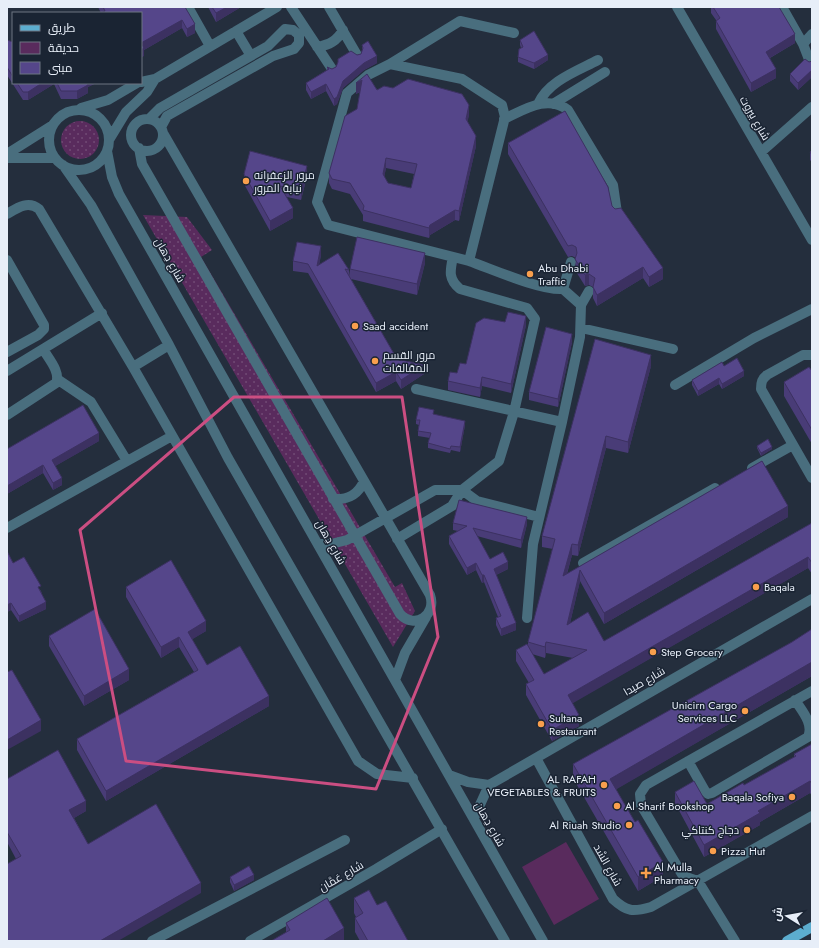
<svg xmlns="http://www.w3.org/2000/svg" width="819" height="948" font-family="Jost,Cairo,sans-serif">
  <defs>
    <pattern id="grass-dots" width="8" height="8" patternUnits="userSpaceOnUse"><rect width="8" height="8" fill="#592b5d"/><path d="M2 2h.1M6 6h.1" fill="none" stroke="#714a75" stroke-width="1.8" stroke-linecap="round"/></pattern>
  </defs>
  <rect width="100%" height="100%" fill="#242e3d"/>
  <path fill="url(#grass-dots)" d="M61 140a19 19 0 1 1 38 0a19 19 0 1 1-38 0Z
    M143,215l44,2 25,33 -11,7 194,330 7,-4 13,28 -22,36z"/>
  <path fill="#592b5d" d="M566,842l33,57 -45,26 -32,-58z"/>
  <g fill="none" stroke-linecap="round" stroke-linejoin="round">
    <path stroke="#496e7e" stroke-width="10" d="M188,7l22,39
      M291,7l41,62
      M329,7l28,48
      M677,7l135,233
      M782,7l21,37 7,18
      M236,31l15,25
      M803,44l9,-10
      M317,47c12,-2 20,-6 26,-17
      M390,64l70,-43 54,12
      M141,82l14,-3 122,-72
      M538,104c10,-23 39,-33 60,-44
      M553,104l52,-32
      M81,108l27,-8 29,-17
      M49 140a30 30 0 1 1 60 0a30 30 0 1 1-60 0Z
      M149,119l11,-11 108,-62 17,-17 8,1 6,5v8l-5,6 -21,7 -106,60 -6,11
      M504,119c20,-9 43,-25 64,-9l45,75 4,28
      M131 135a16 16 0 1 1 32 0a16 16 0 1 1-32 0Z
      M109,140l17,-28 21,-20 8,-13
      M139,148l3,16 258,450c15,16 37,1 30,-19l-267,-462
      M107,151l5,26 7,17 424,747
      M761,152l51,-45
      M7,154l46,-29
      M7,158h48
      M63,165l28,40 78,140 59,113 277,483
      M7,214c10,-6 21,-14 32,-5l94,158 225,394 19,13 36,4
      M453,257c-3,14 -5,22 7,32l67,19 8,11 -21,93 -15,49 -37,29 15,11 62,16
      M7,260l37,65v4l-6,6 -31,17
      M469,261l-141,-36 -11,-23 30,-109 21,-18 22,-11 72,15 40,26 3,12 -36,144c23,8 72,30 94,28l18,16 -1,32 -18,85 -29,122 -6,74
      M563,289l8,-27
      M581,305l8,-14
      M581,328l92,21
      M812,355h-9l-36,20c-5,4 -6,7 -6,14l51,89
      M133,367l36,-22
      M7,371l95,-58
      M57,379l34,23 36,59
      M675,385l79,-47 58,-29
      M416,389l146,33
      M7,415l49,-32c5,-11 -8,-25 -13,-34
      M752,468l41,-23
      M333,499c15,1 25,-4 31,-18
      M7,528l165,-92
      M318,544h13l16,-4 88,-50h27l-10,16 -55,33
      M583,563l132,-75
      M395,680l10,-27 21,-36
      M536,758l77,141c14,13 20,13 38,8l161,-91
      M688,761l17,30 3,3 4,-1 96,-56c6,-13 -6,-26 -13,-37
      M449,775l19,7 21,3
      M474,818l15,-33 323,-186
      M152,941l193,-101
      M250,941l126,-72 66,-40
      M735,941l-37,-60 -15,-5 -42,-71 -1,-11 6,-9 166,-94"/>
    <path stroke="#5cadcf" stroke-width="10" d="M787,941l25,-14"/>
  </g>
  <path fill="#493c77" fill-rule="evenodd" d="M98,7h87l10,26 -8,4 -5,-9 -38,22v6l-43,-43z
    M208,7h33l-25,15z
    M711,7h68l16,36 -25,15 6,20 -25,14 -35,-63v-9l-5,-7z
    M7,40l6,2v41h83l-8,4v6l-11,6h-16l-7,-15 -26,16h-5l-16,-25z
    M520,40l28,20 -14,9 -16,-7v-5l3,-9 -1,-3z
    M362,45l15,18 -13,7 -21,18 -6,16 -3,2 -8,-15 -15,8 -5,-9v-7l21,-13v-3l5,2 4,-2 2,-3v-5l23,-5 1,-4z
    M812,61v16l-14,13 -8,-9v-7l19,-12z
    M356,83l113,32 -2,7 9,24 -17,75 -4,-1 -25,15 -1,3 -66,-17v-6l-13,-21 -18,-5 -3,-6v-10l28,-64 3,-17 -4,2zM386,168l28,6 -3,14 -23,-5 -4,-6z
    M508,143l104,63 51,73 -14,8 -6,-9 -46,28 -4,-8v-11l-4,-2 -4,1 -10,-16 1,-12 -4,-2 -4,1 -60,-103z
    M812,150v12l-2,-2v-8z
    M244,174l63,2 -6,24 -14,-3 6,21 -23,13 -26,-47z
    M321,255l-2,10 30,5 1,6v-7l75,-6 -8,32 -66,-16 46,80 27,15 -23,15 -5,-8 -20,11 -68,-119 -15,-2v-10z
    M505,322l21,3 -15,68 -29,-7 -2,11 -32,-7v-9l9,-8z
    M572,342l-14,65 -29,-7v-8z
    M651,366l-23,87 -22,-5 -28,108 -6,-1 -5,19 195,-113 26,56 -184,107 -24,-43 -10,42 34,18 208,-118v51l-4,-6 -236,135 7,23 -27,15 -26,-46v-11l3,-1 -13,-22v-11l12,-3v-5l25,-93 -11,-2v-11zM546,653l27,5 -29,16 -12,-20 13,4z
    M724,366l20,10 -22,13 -3,-5 -21,12 -6,-11v-5z
    M812,371v73l-28,-48v-14z
    M434,414l31,11 -5,27 -9,-2 -1,3 -22,-5v-5l2,-5 -12,-2v-5l1,-6 -3,-1v-4z
    M99,441l-44,25 7,19 -9,5 -10,-17 -36,21v-45z
    M757,446l15,3 -11,7 -4,-8z
    M453,523l74,1 -6,24 -44,-12 13,23 18,10 -12,6 20,55 -15,6 -5,-11v-7l2,-1 -14,-35 -2,1 -6,-13 -9,5 -18,-31v-8l9,-5 -5,-1z
    M7,551l6,12 28,28 5,18 -27,13 -8,-12 -4,2z
    M126,587l80,44 -14,8 15,26 62,41 -163,95 -29,-51v-11l117,-67 -15,-25 -18,11 -35,-61z
    M812,629v47l-196,113 47,87 -25,15 -65,-113v-14l219,-122z
    M49,636l80,44 -45,26 -35,-60z
    M812,744v52l-2,-3 -50,29v3l-56,32 -29,-54v-11l32,12 37,-19 50,-28v-3z
    M7,779l79,32 -12,7 14,26 113,49 -185,-34 -9,-17z
    M230,877l24,3 -20,11 -4,-9z
    M354,898l23,7 31,36h-48l-5,-9v-14l1,-1 -2,-4z
    M286,923l58,18 -58,-9z"/>
  <path fill="#3c3161" d="M227,7h14l-25,15v-9z
    M182,20v8l-38,22v6l-3,2v-15z
    M195,24v9l-8,4v-8z
    M795,34v9l-29,17v-8z
    M548,55v5l-14,9v-6z
    M377,56v7l-13,7 -21,18 -6,16 -3,2v-7l9,-18 21,-18z
    M776,69v9l-25,14v-9z
    M812,70v7l-14,13v-7z
    M362,80v10l-6,4v-11z
    M42,83h12v1l-26,16v-8z
    M86,83h10l-8,4v6l-11,6v-8z
    M326,84v7l-15,8v-7z
    M469,105v10l-3,15v-11z
    M476,136v10l-17,75v-10z
    M386,158v10l-3,16v-10z
    M307,166v10l-6,24v-11z
    M293,208v10l-23,13v-10z
    M455,210v10l-25,15 -1,3v-10l1,-3z
    M321,246v9l-4,21v-10z
    M425,253v10l-8,32v-11z
    M643,267v11l-46,28v-11z
    M663,268v11l-14,8v-10z
    M589,274v11l-4,1v-11z
    M526,316v9l-15,68v-9z
    M572,334v8l-14,65v-8z
    M651,355v11l-23,87v-11z
    M424,365v9l-23,15v-9z
    M744,371v5l-22,13v-5z
    M396,372v9l-20,11v-9z
    M482,377v9l-2,11v-9z
    M719,378v6l-21,12v-5z
    M465,421v4l-5,27v-5z
    M99,433v8l-47,27v-8z
    M606,436v12l-28,108v-11z
    M772,447v2l-11,7v-3z
    M43,465v8l-36,21v-8z
    M62,478v7l-9,5v-7z
    M788,506v11l-184,107v-11z
    M527,517v7l-6,24v-8z
    M572,544v11l-9,32v-11z
    M808,557v11l-240,138v-11z
    M508,562v7l-14,7v-7z
    M476,563v7l-9,5v-7z
    M580,570v11l-13,55v-11z
    M482,575h2v7l-2,1z
    M46,602v7l-27,13v-6z
    M11,603v7l-4,2v-7z
    M206,621v10l-18,11v-10z
    M516,623v7l-15,6v-7z
    M179,637v10l-18,11v-11z
    M546,642v11l-1,5v-11z
    M812,662v14l-202,117v-14z
    M129,669v11l-45,26v-10z
    M269,696v10l-163,95v-10z
    M579,715v11l-27,15v-11z
    M41,720v11l-34,19v-10z
    M810,781v12l-50,29v3l-56,32v-12l54,-34z
    M86,801v10l-17,10v-11z
    M663,862v14l-25,15v-14z
    M254,875v5l-20,11v-6z
    M201,883v10l-83,48h-18z
    M344,928v13h-21z"/>
  <path fill="#55468a" stroke="#3c3161" fill-rule="evenodd" d="M103,7h82l10,17 -8,5 -5,-9 -41,23 3,5 -3,2v-37h-40l4,-2z
    M212,7h15l-11,6z
    M713,7h66l16,27 -29,18 10,17 -25,14 -35,-62 4,-3z
    M534,31l14,24 -14,8 -16,-6 1,-8 4,-2 -3,-7z
    M7,40l6,2v35l-6,-10z
    M368,41l9,15 -13,7 -21,18 -6,16 -3,2 -8,-15 -15,8 -5,-9 23,-14 -2,-2 5,2 4,-2 2,-5v-3l13,-8 6,4 4,-1 2,-6 -1,-3z
    M805,59l4,3 3,-1v9l-14,13 -8,-9z
    M367,74l10,16 7,-4 9,2 15,-9 54,15 7,11 -3,14 10,17 -17,75 -4,-1 -25,15 -1,3 -66,-18 1,-4 -14,-23 -18,-4 -3,-6 16,-57 12,-7 5,-29 -6,3zM386,158l31,6 -6,24 -23,-5 -5,-9z
    M17,83h25l-14,9h-5z
    M57,83h30l1,2 -11,6h-16z
    M565,111l43,76 4,19 3,3 6,-1 42,60 -14,9 -6,-10 -46,28 -4,-8 2,-9 -6,-4 -4,1 -10,-16 2,-6 -1,-6 -4,-2 -4,1 -60,-103z
    M812,150v5l-2,-3z
    M250,151l57,15 -6,23 -21,-3 13,22 -23,13 -26,-47z
    M357,237l68,16 -8,31 -67,-15z
    M297,242l24,4 -4,20 21,-13 11,17 -4,-1 52,90 27,6 -23,15 -5,-8 -20,11 -68,-119 -15,-3z
    M508,312l18,4 -15,68 -29,-7 -2,11 -32,-7 2,-9 7,1 3,-10 6,1 10,-41 8,-5 21,4z
    M546,327l26,7 -14,65 -29,-7z
    M595,339l56,16 -23,87 -22,-6 -28,109 -6,-1 -9,32 199,-115 26,45 -184,107 -24,-43 -13,55 21,-13 16,29 208,-118v40l-4,-6 -240,138 11,20 -27,15 -26,-46 8,-4 -18,-30 11,-6 17,30 43,-24 -41,-8 -1,5 -17,-5 27,-103 -13,-3z
    M737,358l7,13 -22,13 -3,-6 -21,13 -6,-11 30,-18 2,4z
    M809,367l3,4v59l-28,-48z
    M83,405l16,28 -47,27 10,18 -9,5 -10,-18 -36,21v-37z
    M419,407l15,3 -1,4 32,7 -5,26 -9,-1 -1,3 -22,-6 3,-10 -13,-2 2,-11h-4z
    M768,439l4,8 -11,6 -4,-7z
    M459,500l68,17 -6,23 -48,-12 17,31 13,-7 5,10 -14,7 22,54 -15,6 -5,-11 5,-2 -17,-41h-2l-6,-12 -9,5 -18,-32 18,-10 -14,-3z
    M7,551l6,12 11,-6 17,29 -3,1 8,15 -27,14 -8,-13 -4,2z
    M171,560l35,61 -18,11 19,33 33,-19 29,50 -163,95 -29,-52 121,-69 -19,-33 -18,10 -35,-60z
    M95,609l34,60 -45,27 -35,-60z
    M812,629v33l-202,117 25,43 3,-2 25,42 -25,15 -65,-113 219,-122z
    M12,670l29,50 -34,20v-68z
    M812,744v40l-2,-3 -52,30 2,2 -56,32 -29,-53 19,-11 13,23 36,-21 1,2 52,-29 -2,-2z
    M58,750l28,51 -17,9 19,34 68,-40 45,79 -101,58h-93v-77l14,-8 -14,-24v-53z
    M249,866l5,9 -20,10 -4,-8z
    M369,890l8,15 9,-4 22,40h-40l-13,-23 8,-5 -9,-15z
    M327,898l17,30 -21,13h-52l19,-11 -4,-7z"/>
  <path fill="none" stroke="#cb4e82" stroke-width="3" stroke-linejoin="round" d="M234,397h168l36,240 -62,152 -250,-28 -46,-231z"/>
  <g fill="#f99f4d" stroke="#1a2433" stroke-width="1.5">
    <circle cx="246" cy="181" r="4"/>
    <circle cx="530" cy="274" r="4"/>
    <circle cx="355" cy="326" r="4"/>
    <circle cx="375" cy="361" r="4"/>
    <circle cx="756" cy="587" r="4"/>
    <circle cx="653" cy="652" r="4"/>
    <circle cx="745" cy="711" r="4"/>
    <circle cx="541" cy="724" r="4"/>
    <circle cx="604" cy="785" r="4"/>
    <circle cx="792" cy="797" r="4"/>
    <circle cx="617" cy="806" r="4"/>
    <circle cx="629" cy="825" r="4"/>
    <circle cx="747" cy="830" r="4"/>
    <circle cx="713" cy="851" r="4"/>
    <path d="M644 867h4v4h4v4h-4v4h-4v-4h-4v-4h4z"/>
  </g>
  <g text-anchor="middle" dominant-baseline="central" stroke-width="3" stroke-linejoin="round" paint-order="stroke">
    <g font-size="11" fill="#e7eef8" stroke="#1a2433">
      <text transform="translate(755 118) rotate(60)">شارع بيروت</text>
      <text transform="translate(170 260) rotate(60)">شارع دِهان</text>
      <text transform="translate(331 542) rotate(60)">شارع دِهان</text>
      <text transform="translate(644 681) rotate(-30)">شارع صيدا</text>
      <text transform="translate(490 824) rotate(60)">شارع دِهان</text>
      <text transform="translate(608 865) rotate(61)">شارع السَّد</text>
      <text transform="translate(341 876) rotate(-30)">شارع عَمَّان</text>
    </g>
    <g font-size="11" fill="#e7eef8" stroke="#1a2433" text-anchor="start">
      <text x="254" y="175">مرور الزعفرانه<tspan x="254" dy="13">نيابة المرور</tspan></text>
      <text x="538" y="268">Abu Dhabi<tspan x="538" dy="13">Traffic</tspan></text>
      <text x="363" y="326">Saad accident</text>
      <text x="383" y="355">مرور القسم<tspan x="383" dy="13">المقالفات</tspan></text>
      <text x="764" y="587">Baqala</text>
      <text x="661" y="652">Step Grocery</text>
      <text x="737" y="705" text-anchor="end">Unicirn Cargo<tspan x="737" dy="13">Services LLC</tspan></text>
      <text x="549" y="718">Sultana<tspan x="549" dy="13">Restaurant</tspan></text>
      <text x="596" y="779" text-anchor="end">AL RAFAH<tspan x="596" dy="13">VEGETABLES &amp; FRUITS</tspan></text>
      <text x="784" y="797" text-anchor="end">Baqala Sofiya</text>
      <text x="625" y="806">Al Sharif Bookshop</text>
      <text x="621" y="825" text-anchor="end">Al Riuah Studio</text>
      <text x="739" y="830" text-anchor="end">دجاج كنتاكي</text>
      <text x="721" y="851">Pizza Hut</text>
      <text x="654" y="867">Al Mulla<tspan x="654" dy="13">Pharmacy</tspan></text>
    </g>
  </g>
  <rect width="819" height="948" fill="none" stroke="#e7eef8" stroke-width="16"/>
  <rect x="12" y="12" width="130" height="72" fill="#1a2433" stroke="#6c7582"/>
  <rect x="20" y="25" width="20" height="6" fill="#5cadcf" stroke="#6c7582"/>
  <text x="48" y="32" font-size="12" fill="#e7eef8">طريق</text>
  <rect x="20" y="42" width="20" height="12" fill="#592b5d" stroke="#6c7582"/>
  <text x="48" y="52" font-size="12" fill="#e7eef8">حديقة</text>
  <rect x="20" y="62" width="20" height="12" fill="#55468a" stroke="#6c7582"/>
  <text x="48" y="72" font-size="12" fill="#e7eef8">مبنى</text>
  <g transform="translate(787 916) rotate(281)" stroke="#1a2433" stroke-width="3" paint-order="stroke">
  <path d="M0-3L7 15L0 10L-7 15Z" fill="#e7eef8"/>
  <text y="-6" font-size="11" font-weight="bold" text-anchor="middle" fill="#e7eef8">ش</text>
  </g>
</svg>
